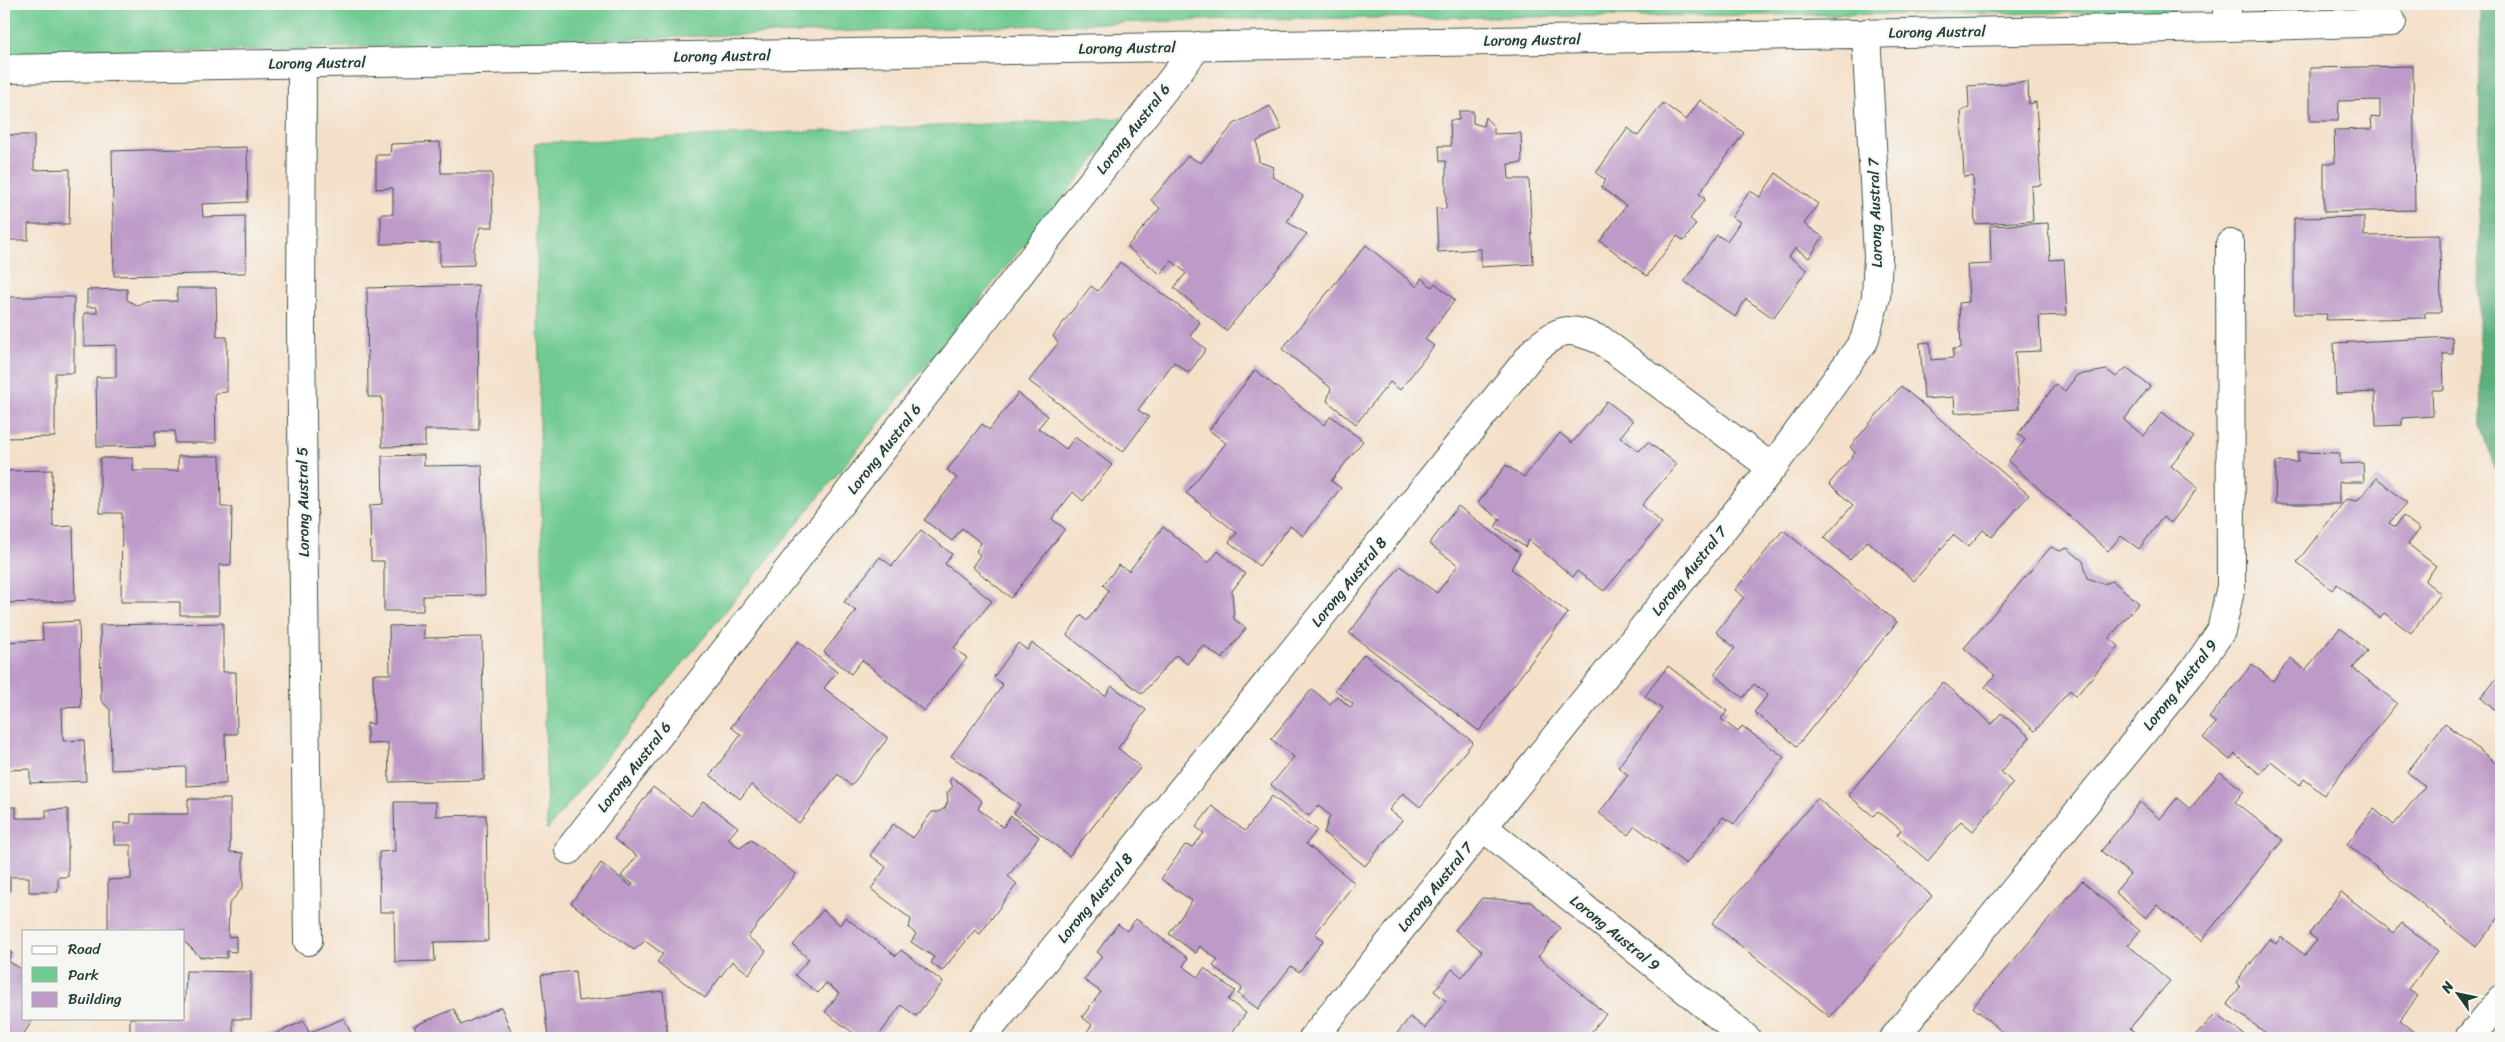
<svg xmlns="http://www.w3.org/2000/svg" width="2505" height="1042" font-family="Sriracha,sans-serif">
  <rect width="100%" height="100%" fill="#f6f6f2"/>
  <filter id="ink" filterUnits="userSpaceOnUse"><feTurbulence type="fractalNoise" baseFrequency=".02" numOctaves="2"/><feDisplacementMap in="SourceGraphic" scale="10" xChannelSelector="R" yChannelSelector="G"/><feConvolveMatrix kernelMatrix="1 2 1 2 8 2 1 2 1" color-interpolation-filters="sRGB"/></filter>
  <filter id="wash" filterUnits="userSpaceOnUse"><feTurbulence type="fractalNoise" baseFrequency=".0096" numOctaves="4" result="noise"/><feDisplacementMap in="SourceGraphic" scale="20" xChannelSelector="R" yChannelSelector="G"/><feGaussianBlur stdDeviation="1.12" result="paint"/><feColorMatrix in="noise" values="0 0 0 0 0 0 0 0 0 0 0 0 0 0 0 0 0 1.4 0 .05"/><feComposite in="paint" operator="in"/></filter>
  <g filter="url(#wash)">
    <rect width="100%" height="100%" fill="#f4e0c9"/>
    <path fill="#70ca91" stroke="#488462" d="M4,4h2186l-16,8 -939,7 -965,31 -266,5z
      M1128,118l-581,712 -12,-687z"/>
    <path fill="#5cae7b" stroke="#3e7658" d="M2480,4h21v483l-20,-62 -2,-88z"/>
    <g id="blocks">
      <path fill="#bd9ac8" d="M2413,66l2,144 -91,2v-49h11l-1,-33 38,-1 -1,-12 9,1v-18l-41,1 -1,20h-28v-53z
        M2028,82l1,22 7,-2 5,83 -10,1 2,35 -58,3 -2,-48 -9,1 -3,-66 8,-3 -1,-22z
        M1700,100l44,33 -45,61 6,5 -15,20 6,5 -12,17 -7,-5 -30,40 -47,-35 26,-35 -25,-19 5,-7 -10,-7 32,-45 10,8 25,-33 23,17z
        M1270,106l12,23 -25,12 2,21 15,5 -2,9 31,20 -16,26 20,12 -81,97 -52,-43 12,-15 -14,-12 -12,13 -33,-27 33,-39 -9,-8 37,-44 13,7 33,-39z
        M1459,111h14v12l10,3 2,-9 9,10v7l27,-1 1,30 -14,1 1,15h20l4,85 -52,3v-18l-43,3 -2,-44 10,1v-48h-6l-1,-15h12l-1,-26h9z
        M4,135h30v35l36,-1 -1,55h-41v16h-24z
        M440,142l1,31h51l1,54h-12l-7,22v16l-34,1v-23l-59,1v-30h12v-26l-17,1v-34h14l1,-11z
        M247,147l1,55 -46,2 1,13 42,-1 1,57 -132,3 -2,-125z
        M1776,173l42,31 -14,20 19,13 -14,21 -14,-10 -6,9 18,13 -34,48 -27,-19 -11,18 -51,-36 33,-46 10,6 13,-19 -8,-5 18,-26 10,6z
        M2364,217v19l76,-1 1,77h-16v6l-99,2 1,-6h-33v-96z
        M2048,223l2,37 14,-1 3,56 -28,1 2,35 -26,1 4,57 -64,4 -1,-16 -30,2 -4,-56 10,-1 1,18 22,-2v-9l8,-1 -2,-45 10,-1 -2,-37 24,-1 -1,-38z
        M1366,245l51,42 4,-9 11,9 3,-4 20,17 -30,39 9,7 -34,44 -10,-8 -34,42 -29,-23 4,-13 -49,-39z
        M1120,262l80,60 -10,14 16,13 -17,24 -15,-11 -36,48 11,7 -26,35 -94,-71 29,-38 -5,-7 38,-50 7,5z
        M478,285l1,145h-54v16l-43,1v-50h-14l-1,-109z
        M177,288h39l1,49h10v55l-12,1 1,50h-41v-12h-20v15l-58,1 -1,-70h20v-32l-32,1v-33h13v-6h-10v-17l40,-1v11l12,6 8,-4 30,-1z
        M4,297h70v76h-19v64l-51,1z
        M2452,337l1,17h-10l1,36h-12l1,26 -31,2v7l-26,1 -1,-34 -39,2 -2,-51z
        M2126,368l24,18 -26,34 20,16 18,-24 32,25 -23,29 27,22 -27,35 -8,-6 -24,32 -18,-13 -13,15 -100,-90 17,-21 -7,-6 38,-50 9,7 12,-16 30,-5 9,7z
        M1255,370l69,55 7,-9 32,25 -32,40 10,7 -38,48 -13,-10 -31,40 -30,-24 8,-9 -51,-40 40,-50 -17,-13z
        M1901,386l128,109 -37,42 -9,-7 -15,17 -15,-12 -39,46 -47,-40 -17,19 -26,-22 29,-33 -24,-21 26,-31 -5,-6z
        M1018,393l30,23 -10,12 28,21 9,-12 37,28 -29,36 -10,-9 -21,27 13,10 -54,69 -39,-31 8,-12 -4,-4 5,-8 -19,-15 -10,13 -28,-21 33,-42 -10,-8 35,-46 7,6z
        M1607,401l26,20 -13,16 19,14 9,-9 29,22 -35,41 20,18 -58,68 -27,-20 -4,6 -44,-37 -4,7 -30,-20 5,-8 -22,-16 28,-38 18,12 36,-44 12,10z
        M2298,452l42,1v11l23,-1 1,19h-25v22h-64l1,-42h22z
        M424,455v11l58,-1 3,130 -62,1v15h-39v-50h-13l-1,-56 13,-1 -1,-48z
        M178,456h42l1,51h11l-1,58h-12v50h-39v-13h-59l1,-89h-22v-55h33v13h45z
        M52,470l1,57 20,-1 2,75 -71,2v-132z
        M2377,478l30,25 -18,20 6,4 8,-11 17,13 -12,15 28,22 -11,15 16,13 -30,39 -27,-20 -4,5 -43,-34 -5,6 -35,-28 49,-63 11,2z
        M1458,506l62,47 -9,16 57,44 -89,118 -130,-98 51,-67 37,27 21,-28 -29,-21z
        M1163,527l45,36 10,-12 27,23 -13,17 2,28 12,9 -24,31 -19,-14 -16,19 -11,-9 -34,39 -75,-59 14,-20 6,6 22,-30 -6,-6 16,-20 10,6z
        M921,530l31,24 -7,10 47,37 -38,47 13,10 -43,53 -62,-51 -11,14 -27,-22 32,-41 -12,-9 36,-45 12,9z
        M1783,530l114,92 -100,124 -43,-34 14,-17 -14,-11 -11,14 -29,-24 21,-26 -19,-16 28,-35 -9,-7z
        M2051,547l9,4 7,-3 16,13 5,17 15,6 10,-3 26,22 -30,35 10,8 -43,50 -6,-6 -35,41 -50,-44 10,-12 -31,-27z
        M79,621l2,86 -19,1 1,33 21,-1 2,41 -56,2v-14l-26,1v-128l39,-2 -1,-17z
        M223,623v49h13l1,62h-12l1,50 -40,2v-19l-75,3 -1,-60 -9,-10 -1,-75z
        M424,625v13l58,-1 2,143 -95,2 -1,-39 -21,1v-21l7,1 -1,-50h17l-1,-48z
        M2340,628l27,23 -14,17 44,35 -73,92 -20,-16 -4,6 -29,-24 -11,13 -25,-20 -5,6 -27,-22 13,-15 -7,-5 43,-54 21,17 18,-23 14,12z
        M798,641l39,31 -13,16 64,50 -37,48 -13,-12 -39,49 -48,-38 -11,14 -30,-24 31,-40 -10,-8z
        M1018,643l9,7 5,-7 73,53 7,-10 34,24 -28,38 23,19 -72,89 -55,-43 6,-8 -69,-49 52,-71 -9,-8z
        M1364,654l109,88 -53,65 -17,-14 -14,17 13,10 -37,46 -41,-33 6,-18 -12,-9 -9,10 -38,-31 23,-28 -23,-18 41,-50 18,15 7,-8 14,12 2,-4 -18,-14z
        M1668,666l59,45 -6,8 17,13 4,-6 42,31 -50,67 -11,-7 -37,47 -51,-38 -7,9 -29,-22 29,-38 -10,-8 44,-58 -17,-13z
        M2501,673v42l-20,-17z
        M1943,682l49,42 9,-11 29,24 -29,35 12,11 -40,48 -12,-10 -33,40 -31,-26 4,-5 -23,-19 -5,5 -25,-21z
        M2445,723l56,44v148l-25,32 -129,-103 27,-35 20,16 31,-39 -18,-14z
        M2220,772l24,19 -9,11 48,38 -82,101 -44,-36 -11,13 -31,-26 15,-18 -29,-23 39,-49 20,17 17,-21 13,11z
        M952,777l30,24 -4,8 25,18 8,-11 28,21 -31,39 9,8 -37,50 -5,-4 -33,41 -11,-8 3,-6 -23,-15 5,-8 -7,-6 2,-9 -40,-30 15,-22 -16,-12 23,-31 20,14 19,-26h6l7,-4 3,-7 -1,-8 6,-7 -4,-4z
        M653,787l38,29 12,-15 35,26 -10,12 12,9 11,-8 45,34 -48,63 18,14 -17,23 -17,-13 -27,37 -48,-36 6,-8 -18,-13 -11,9 -63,-47 30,-40 30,23 2,-2 -12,-8 16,-20 -23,-17z
        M1272,796l45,34 -11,14 49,39 -40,51 9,6 -25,32 -8,-6 -33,43 -20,-15 4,-6 -29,-22 5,-6 -18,-14 -4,7 -27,-19 23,-33 -31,-22 24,-34 8,2 11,-14 -8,-6 16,-21 33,25z
        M1817,798l115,98 -102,121 -118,-94z
        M188,799h42v53l13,1v34l-14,17 -1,33 8,-1v16l-9,-1v7l-27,-1 -16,-16v-10h-76v-51l23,-1v-34h-17v-22h17v-9h57z
        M394,802h42v14l50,-1 2,126 -54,1 1,19 -40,1 -1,-50h-14l-1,-60 16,-1z
        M4,807h12v11h30v-8l22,-1v68h-10v15h-29v-15h-19v14h-6z
        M2082,881l58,50 -12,14 42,36 -40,47 12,10h-133l-36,-31z
        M2341,892l53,41 8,-10 36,28 -29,38 9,7 -18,24 16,13 -4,5h-140l-45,-34 13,-17 -4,-5 34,-43 6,5 5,-7 24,18 12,-15 -8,-6z
        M1482,898l49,4 30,26 -23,29 68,57 -20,24h-193l17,-21 15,11 21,-27 -12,-10 18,-22 10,8 20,-26 -27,-21z
        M823,910l17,15 5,-8 51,39 5,-6 42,32 -27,34 -15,-11 -24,33h-17l-35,-26 14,-19 -13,-10 -8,10 -23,-18 14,-16 -16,-14z
        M1136,919l52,39 -5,8 15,11 6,-9 31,23 -7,9 18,13 -18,25h-146l10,-13 -10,-8 19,-25 -17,-12 18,-24 -5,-4 21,-28 9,7z
        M4,948l8,5 -4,8 16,10v47h10l-13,20h-17z
        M186,971l65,1v47h-18v19h-103v-20h54z
        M575,971l3,30 85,-10 5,47h-120l-7,-63z
        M501,1007l13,31h-94l-6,-12 40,-17 7,16z
        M2216,1014l33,24h-57z
        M344,1018l9,20h-88l39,-17 5,12z"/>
    </g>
  </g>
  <g filter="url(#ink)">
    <use href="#blocks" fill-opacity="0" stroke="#3f554a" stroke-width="1"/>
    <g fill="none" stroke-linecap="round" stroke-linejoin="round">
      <g stroke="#3f554a" stroke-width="30">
        <path id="street" d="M2227,27l165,-5
          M302,64l-1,266 7,611
          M4,69l2223,-42v-23
          M1483,827l263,211
          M569,850l629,-804
          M982,1038l553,-688c28,-24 33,-23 66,-10l171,128
          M1313,1038l459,-570 92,-127 12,-44 2,-41 -12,-223
          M1894,1038l303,-372 24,-35 10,-45 -1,-342
          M2469,1038l32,-38"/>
      </g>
      <use href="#street" stroke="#fff" stroke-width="28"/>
    </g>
  </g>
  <g text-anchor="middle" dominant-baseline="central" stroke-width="4" stroke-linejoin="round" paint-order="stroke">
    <g font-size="15" fill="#1f3d34" stroke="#f6f6f2">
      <text transform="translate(1937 32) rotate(-1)">Lorong Austral</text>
      <text transform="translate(1532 40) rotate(-1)">Lorong Austral</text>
      <text transform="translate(1127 48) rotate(-1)">Lorong Austral</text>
      <text transform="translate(722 56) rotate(-1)">Lorong Austral</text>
      <text transform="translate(317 63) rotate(-1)">Lorong Austral</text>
      <text transform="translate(1133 129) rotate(-52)">Lorong Austral 6</text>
      <text transform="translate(1875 213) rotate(-92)">Lorong Austral 7</text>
      <text transform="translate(884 449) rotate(-52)">Lorong Austral 6</text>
      <text transform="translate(303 502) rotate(-91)">Lorong Austral 5</text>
      <text transform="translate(1689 571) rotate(-51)">Lorong Austral 7</text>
      <text transform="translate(1349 582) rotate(-51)">Lorong Austral 8</text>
      <text transform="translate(2180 685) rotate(-52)">Lorong Austral 9</text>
      <text transform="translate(634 767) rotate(-52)">Lorong Austral 6</text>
      <text transform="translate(1435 887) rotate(-51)">Lorong Austral 7</text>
      <text transform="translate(1095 898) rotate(-51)">Lorong Austral 8</text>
      <text transform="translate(1615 933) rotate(39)">Lorong Austral 9</text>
    </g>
  </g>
  <rect width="2505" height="1042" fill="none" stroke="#f6f6f2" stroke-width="20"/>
  <rect x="22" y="930" width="162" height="90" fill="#f6f6f2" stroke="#a0aca6"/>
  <rect x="32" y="946" width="25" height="8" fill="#ffffff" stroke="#a0aca6"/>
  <text x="68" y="954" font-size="15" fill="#1f3d34">Road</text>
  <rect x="32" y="967" width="25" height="15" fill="#70ca91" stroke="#a0aca6"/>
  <text x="68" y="980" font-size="15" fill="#1f3d34">Park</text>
  <rect x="32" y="992" width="25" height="15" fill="#bd9ac8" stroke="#a0aca6"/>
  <text x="68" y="1004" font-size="15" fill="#1f3d34">Building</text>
  <g transform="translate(2458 994) rotate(303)" stroke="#f6f6f2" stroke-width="4" paint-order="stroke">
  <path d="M0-4L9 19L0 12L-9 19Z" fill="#1f3d34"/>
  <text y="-8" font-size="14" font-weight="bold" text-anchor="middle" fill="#1f3d34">N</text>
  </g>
</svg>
